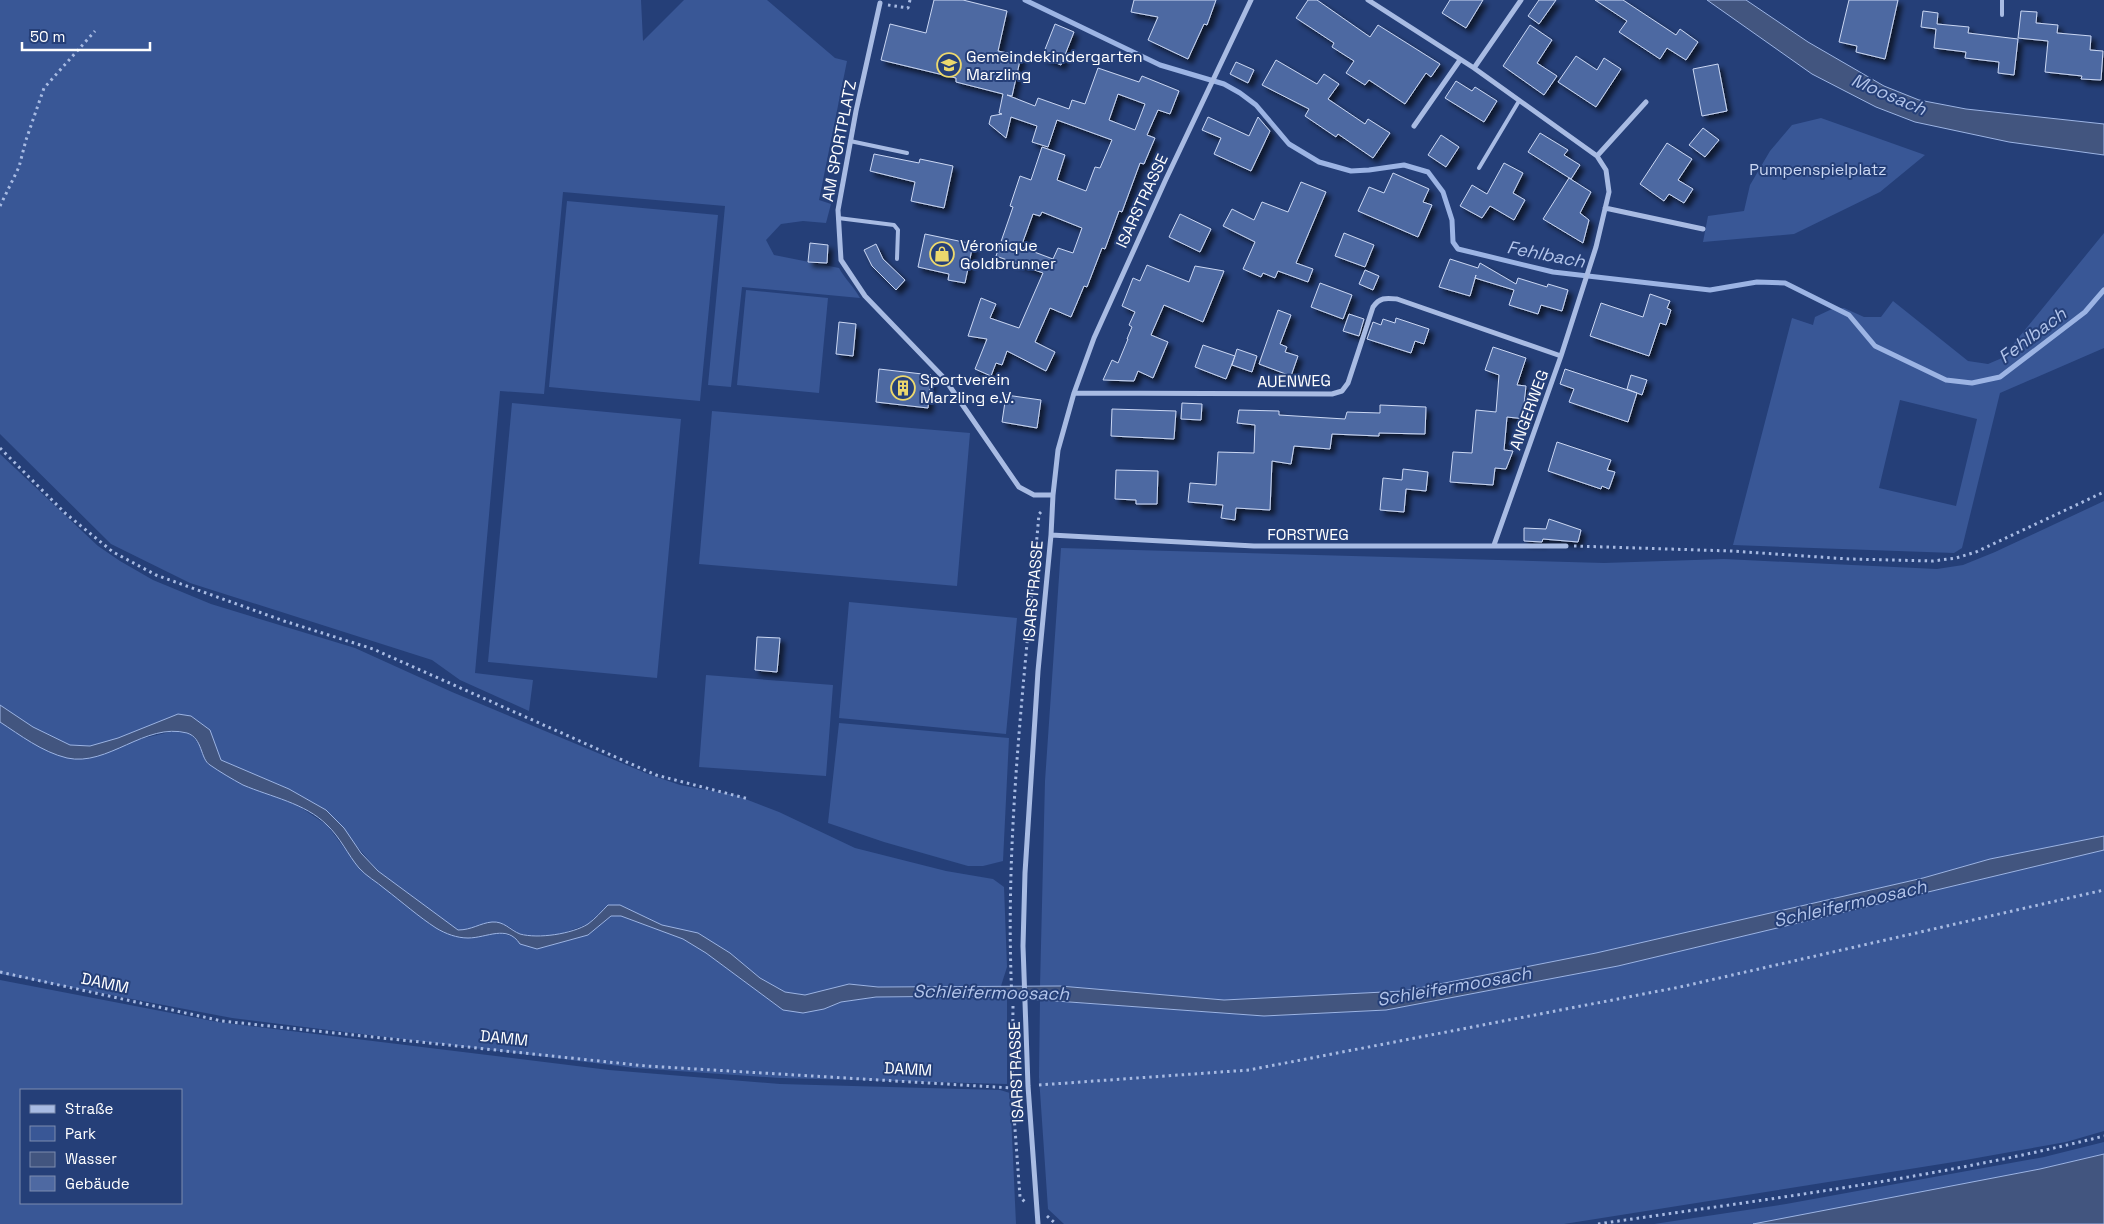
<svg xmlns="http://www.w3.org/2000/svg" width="2104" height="1224" font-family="'Space Grotesk',sans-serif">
  <defs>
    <filter id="shadow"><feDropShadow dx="4.5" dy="4.5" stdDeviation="2.5" flood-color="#0009"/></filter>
  </defs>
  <rect width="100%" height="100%" fill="#253f78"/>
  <path fill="#395796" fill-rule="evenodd" d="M0,0h641l2,41 41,-41h83l68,58 12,3 -28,139 12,4 -5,19 -23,-2 -22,3 -15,16 8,15 65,13c6,11 15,19 21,30l-118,-11 -11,100 -23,-2 17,-179 -162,-14 -19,202 -44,-3 -25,282 58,7 -4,31 -69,-31 -28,-20 -242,-77 -79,-39 -111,-110z
    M1821,118l104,37 -45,37 -86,42 -91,8 5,-26 36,-5 6,-26 20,-34 22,-26z
    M567,201l151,14 -18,186 -151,-14z
    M2104,233v115l-104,45 -38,155 -8,5 -221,-8 59,-227 21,7 2,-8 17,-8 12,-1 20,9h17l12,-16 75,60 20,3 14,-6zM1900,400l77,19 -21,87 -77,-18z
    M746,290l82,8 -9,95 -82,-8z
    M512,403l169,16 -24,259 -169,-16z
    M712,411l258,22 -13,153 -258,-22z
    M0,454l98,92 22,15 33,19 58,24 144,44 97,44 196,82 32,11 55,10 44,17 76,36 91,23 47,8 11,8 3,80 -6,19 -123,1 -29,-3 -44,11 -20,-3 -25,-14 -30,-25 -32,-19 -36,-9 -42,-20h-12l-20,19 -30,11 -28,1 -12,-3 -10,-7 -28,-1 -11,5h-11l-80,-59 -52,-61 -37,-21 -68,-29 -11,-30 -19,-14 -13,-2 -60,24 -28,8 -20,-1 -37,-18 -33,-22z
    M2104,501v335l-114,23 -67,19 -327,75 -192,38 -180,9 -164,-14h-20l5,-205 16,-233 543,15 120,-4 213,10 26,-4 32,-13z
    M849,602l168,16 -11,116 -167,-16z
    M706,675l127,10 -7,91 -127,-9z
    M0,722l35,22 50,14 55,-19 34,-8 16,3 11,12 7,18 34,20 55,21 30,20 33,44 111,69c32,-9 38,-4 66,11l51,-14 23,-19h10l62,23 23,14 77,57 41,-1 17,-7 35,-5 131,1v86l-227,-6 -145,-10 -403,-50 -232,-44z
    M839,723l170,15 -6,123 -20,5h-15l-84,-24 -56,-19z
    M2104,850v281l-38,11 -106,19 -396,63h-500l-16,-15 -9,-132 1,-77 224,16 122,-6 232,-44z
    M0,980l218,42 391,48 171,14 220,6 10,3 6,131h-1016zM181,1090v113h-160v-113z
    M2104,1142v12l-64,15 -248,49 -39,6h-99l132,-20 258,-47z"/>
  <path fill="#42557f" stroke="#9cb4e4" d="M1707,0h39l62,42 76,44 35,14 47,9 138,15v31l-95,-13 -94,-20 -39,-15 -64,-33z
    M0,705l33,22 37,18 20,1 28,-8 60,-24 13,2 19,14 11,30 68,29 37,21 18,18 17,25 17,18 80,59c14,0 22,-7 34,-8 12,-1 18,8 28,12 18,5 52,0 68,-10 7,-5 14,-13 20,-19h12l42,20 36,8 32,20 30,25 25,14 20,3 44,-11 29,3 182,-1 164,14 180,-9 192,-38 327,-75 67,-19 114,-23v14l-486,116 -232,44 -122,6 -278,-20 -110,1 -35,5 -17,7 -21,4 -20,-3 -77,-57 -23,-14 -62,-23h-10l-23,19 -51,14 -17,-5c-13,-20 -33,-6 -52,-6 -11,0 -22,-4 -32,-10 -17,-11 -34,-26 -51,-39 -8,-7 -19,-13 -26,-21 -11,-13 -19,-31 -32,-43 -22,-22 -56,-28 -84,-40 -11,-6 -23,-13 -33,-20 -10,-6 -7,-27 -23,-32 -42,-11 -79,34 -120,25 -25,-6 -47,-23 -67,-36z
    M2104,1154v70h-351l287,-55z"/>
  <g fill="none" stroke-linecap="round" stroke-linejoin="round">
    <path stroke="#9cb4e4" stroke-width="5" d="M1025,0l135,65 64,19 16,9 16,12 33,39 30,18 32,9 18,-1 35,-5 24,7 15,20 9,28 1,22 5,7 95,23 157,18 47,-8 28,1 64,32 26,31 71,34 26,3 28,-6 85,-65 19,-22"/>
  </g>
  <path fill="#4e69a2" stroke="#cad7f3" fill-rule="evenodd" filter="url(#shadow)" d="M934,0h29l44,11 -9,40 23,5 -9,40 -5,-1 28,11 3,-8 31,11 3,-9 13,4 13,-36 41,14 3,-6 37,15 -9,23 -12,-4 -11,25 8,3 -11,26 -4,-1 -18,49 -3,-1 -14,38 -3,-1 -15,39 -3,-1 -13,31 -21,-9 -15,34 20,10 -9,19 -39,-20 -5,14 -6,-2 -5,13 -16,-7 12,-30 -19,-3 13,-38 15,6 -6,14 29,10 24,-55 -47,-17 17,-49 -3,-1 10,-30 11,4 11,-33 23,8 -8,25 29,11 9,-24 5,1 12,-28 -55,-20 -9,27 -16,-5 5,-16 -26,-9 -5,21 -17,-14 2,-8 11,-2 -3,-1 4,-19 -47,-12v-4l-75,-18 9,-36 36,9zM1118,94l27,10 -10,26 -26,-10zM1042,212l40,16 -9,25 -15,-5 -5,11 -32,-12 12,-33 7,2z
    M1134,0h82l-9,25 -3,-1 -16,35 -40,-19 10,-23 -27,-5z
    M1308,0h9l53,37 8,-12 62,39 -9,13 -5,-4 -21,31 -36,-24 -4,5 -19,-12 8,-12 -22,-14 2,-4 -38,-25z
    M1450,0h33l-17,28 -24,-15z
    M1539,0h17l-17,24 -11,-8z
    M1595,0h28l53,35 4,-6 18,13 -12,18 -19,-12 -7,11 -41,-27 8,-11z
    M1849,0h49l-13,59 -29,-7 1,-6 -18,-4z
    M1923,11l15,2 -1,11 32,3 -1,6 50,6 -4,36 -16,-2 1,-11 -34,-4 1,-6 -32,-4 2,-19 -15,-2z
    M2021,11l16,1 -1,11 22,2 -1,8 34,3 -1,14 13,1 -2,29 -20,-1 1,-3 -37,-4 3,-31 -30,-3z
    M1055,24l19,8 -13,33 -19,-8z
    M1530,25l22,15 -15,23 20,13 -13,19 -41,-29z
    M1576,56l21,14 7,-12 17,11 -25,38 -38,-25z
    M1276,60l41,24 7,-10 15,10 -11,15 37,25 3,-5 22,14 -17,25 -35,-24 -2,3 -31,-21 4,-7 -47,-24z
    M1236,62l18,8 -6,13 -18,-9z
    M1718,64l9,47 -25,5 -9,-47z
    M1456,81l16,10 3,-4 22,14 -13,21 -39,-24z
    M1208,117l41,19 9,-19 12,14 -19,40 -37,-17 7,-16 -19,-8z
    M1703,128l16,12 -14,17 -16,-12z
    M1540,133l28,17 -4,5 16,10 -9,14 -43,-27z
    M1441,135l18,12 -13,20 -18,-12z
    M1667,143l25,16 -14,21 15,9 -9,14 -15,-9 -5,7 -24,-17z
    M874,154l45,9 1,-4 33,7 -9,42 -33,-7 4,-19 -45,-11z
    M1504,163l19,10 -10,20 12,7 -11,20 -24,-14 -8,12 -22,-12 12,-21 15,9z
    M1393,173l36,16 -6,13 9,3 -14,32 -60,-26 11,-24 15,6z
    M1569,178l22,14 -11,21 9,7 -6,23 -40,-24z
    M1301,182l25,10 -30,71 17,6 -5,13 -30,-11 -3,7 -12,-5 -2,4 -18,-8 12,-27 -32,-16 9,-17 22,11 8,-18 26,10z
    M1180,214l31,15 -11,23 -31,-15z
    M1344,233l30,12 -9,22 -30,-11z
    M925,234l48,10 -8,39 -17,-3 1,-6 -31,-7z
    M810,243l18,2 -1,18 -19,-1z
    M876,244l7,15 22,21 -9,10 -24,-24 -8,-16z
    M1450,259l28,9 2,-5 36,21 2,-6 29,9 1,-3 20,6 -6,21 -21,-6 -3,9 -29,-9 5,-15 -39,-12 1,-3 -6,21 -31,-9z
    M1147,265l42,17 6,-16 29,5 -21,51 -39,-17 -13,30 17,7 -15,36 -15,-7 -4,10 -31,-1 9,-20 6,3 10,-24h-1l5,-12 -3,-2 6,-13 -13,-6 11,-28 7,3z
    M1365,270l14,6 -6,14 -14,-6z
    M1320,283l32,12 -9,24 -32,-12z
    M1650,294l20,7 -3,7 4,2 -5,15 -6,-2 -11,33 -59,-20 11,-33 42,14z
    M1278,310l13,5 -11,29 7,3 -2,5 13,4 -7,20 -32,-12z
    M1349,314l15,5 -5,17 -16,-5z
    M1396,318l33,11 -5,15 -9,-3 -4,12 -44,-14 6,-17 8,3 2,-6 12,4z
    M839,322l17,2 -3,32 -17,-2z
    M1203,345l32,11 -9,23 -31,-12z
    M1493,347l33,11 -9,27 9,1 -2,18h3l-1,15 -19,-2 -3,33 9,1 -7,18 -11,-1 -2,17 -43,-3 3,-30 19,1 4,-43 20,2 3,-37 -14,-5z
    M1237,349l20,7 -5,16 -20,-7z
    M879,369l52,6 -3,33 -52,-6z
    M1565,369l72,24 -9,29 -59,-20 5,-13 -14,-5z
    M1631,375l16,5 -5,15 -15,-6z
    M1006,395l35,5 -4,28 -35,-6z
    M1182,403l20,1 -1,16 -20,-1z
    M1380,405l46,2 -1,27 -46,-1v3l-47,-2 -2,15 -36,-3 -3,18 -19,-3 -2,49 -34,-2 -1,12 -14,-2 2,-13 -35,-3 2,-19 26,2 2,-33 36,1 1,-28 -18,-2 2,-13 40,1v4l66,4 2,-7 33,1z
    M1112,409l64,2 -2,28 -63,-3z
    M1557,442l54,18 -4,10 8,2 -6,17 -7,-3 -1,3 -53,-18z
    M1403,469l25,3 -2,19 -20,-2 -2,23 -24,-2 3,-32 19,2z
    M1116,470l42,1 -1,33h-21v-4l-21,-1z
    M1549,519l32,11 -3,12 -35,-3 -1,3 -18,-1v-13l22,1z
    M757,637l23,1 -3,34 -22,-2z"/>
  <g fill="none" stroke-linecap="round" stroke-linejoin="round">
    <path stroke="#a8bbe3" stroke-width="3" stroke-dasharray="2.5 4" stroke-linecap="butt" d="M888,5l20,3 2,-8
      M0,206l19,-39 7,-27 18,-52 51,-57
      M0,448l65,65 48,39 43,23 128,46 89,28 283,126 93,24
      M1574,546l157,5 118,8 84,2 23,-3 20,-6 128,-60
      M0,972l222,49 424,45 366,22
      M1012,1000c-8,-162 13,-324 27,-486l3,-3
      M1013,1006l-1,82 8,109 5,5
      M1039,1085l210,-15 431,-83 424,-97
      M1047,1216l9,8
      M1598,1224c169,-25 340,-46 506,-88"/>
    <path stroke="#a8bbe3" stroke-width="4" d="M2002,15v-15
      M850,141l57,12
      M1479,168l40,-67
      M838,218l56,7 4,5 -1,29"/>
    <path stroke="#a8bbe3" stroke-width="5" d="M1368,0l106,68 123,88 9,14 3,22 -13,55 -35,109 -67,189
      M880,3l-24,108 -18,99 3,50 24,36 79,82 75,109 15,8h19
      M1474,68l47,-68
      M1414,126l46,-66
      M1597,156l49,-54
      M1605,208l98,21
      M1074,393l258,1 10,-3 6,-8 25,-76c7,-10 13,-9 24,-8l164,57
      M1051,535l203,11h312
      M1038,1224l-10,-138 -5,-140 2,-73 13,-202 13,-136 2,-40 5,-45 16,-57 20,-55 72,-159 85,-179"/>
  </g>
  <defs>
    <g id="school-ring" transform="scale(1.25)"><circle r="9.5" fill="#253f78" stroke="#ecd86d" stroke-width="1.5"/><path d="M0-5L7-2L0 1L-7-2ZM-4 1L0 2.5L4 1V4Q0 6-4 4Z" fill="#ecd86d"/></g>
    <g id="shop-ring" transform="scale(1.25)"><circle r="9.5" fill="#253f78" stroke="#ecd86d" stroke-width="1.5"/><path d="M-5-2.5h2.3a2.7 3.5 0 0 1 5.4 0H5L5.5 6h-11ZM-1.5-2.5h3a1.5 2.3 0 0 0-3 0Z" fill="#ecd86d"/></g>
    <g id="building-ring" transform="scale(1.25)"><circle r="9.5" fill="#253f78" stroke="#ecd86d" stroke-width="1.5"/><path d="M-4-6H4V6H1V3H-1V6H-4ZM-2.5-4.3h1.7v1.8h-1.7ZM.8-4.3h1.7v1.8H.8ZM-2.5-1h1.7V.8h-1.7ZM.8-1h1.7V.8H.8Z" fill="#ecd86d"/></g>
  </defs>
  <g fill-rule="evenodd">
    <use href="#school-ring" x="949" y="65"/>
    <use href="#shop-ring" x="942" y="254"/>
    <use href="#building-ring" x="903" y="388"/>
  </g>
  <g text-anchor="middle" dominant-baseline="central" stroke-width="4" stroke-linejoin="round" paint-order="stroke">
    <g font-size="16" fill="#fff" stroke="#253f78" text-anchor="start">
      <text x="966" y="56">Gemeindekindergarten<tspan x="966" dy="18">Marzling</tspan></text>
      <text x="960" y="245">Véronique<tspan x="960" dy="18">Goldbrunner</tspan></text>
      <text x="920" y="379">Sportverein<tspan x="920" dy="18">Marzling e.V.</tspan></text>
    </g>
    <g font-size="16" fill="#fff" stroke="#253f78">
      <text transform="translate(839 141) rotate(-79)">AM SPORTPLATZ</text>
      <text transform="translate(1142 201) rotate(-65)">ISARSTRASSE</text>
      <text transform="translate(1294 381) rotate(-1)">AUENWEG</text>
      <text transform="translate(1529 410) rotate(-70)">ANGERWEG</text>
      <text x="1308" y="534">FORSTWEG</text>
      <text transform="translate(1033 591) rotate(-85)">ISARSTRASSE</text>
      <text transform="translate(105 983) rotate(12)">DAMM</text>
      <text transform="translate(504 1038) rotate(6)">DAMM</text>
      <text transform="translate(908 1069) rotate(3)">DAMM</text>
      <text transform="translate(1016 1072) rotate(-92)">ISARSTRASSE</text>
    </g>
    <g font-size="16" fill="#cad7f3" stroke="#253f78">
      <text x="1818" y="169">Pumpenspielplatz</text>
    </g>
    <g font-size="18" font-style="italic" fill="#b3c5eb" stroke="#253f78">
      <text transform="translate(1889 94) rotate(23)">Moosach</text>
      <text transform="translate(1546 254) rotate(11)">Fehlbach</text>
      <text transform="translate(2032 335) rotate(-37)">Fehlbach</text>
      <text transform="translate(1850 903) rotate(-13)">Schleifermoosach</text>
      <text transform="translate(1454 986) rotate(-10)">Schleifermoosach</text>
      <text transform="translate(991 992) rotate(1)">Schleifermoosach</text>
    </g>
  </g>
  <rect x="20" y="1089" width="162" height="115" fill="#253f78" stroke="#7c8cae"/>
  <rect x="30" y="1105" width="25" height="8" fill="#a8bbe3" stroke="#7c8cae"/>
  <text x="65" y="1114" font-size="15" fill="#ffffff">Straße</text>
  <rect x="30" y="1126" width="25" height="15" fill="#395796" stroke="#7c8cae"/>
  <text x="65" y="1139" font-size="15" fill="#ffffff">Park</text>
  <rect x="30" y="1152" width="25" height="15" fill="#42557f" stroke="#7c8cae"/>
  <text x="65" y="1164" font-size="15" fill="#ffffff">Wasser</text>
  <rect x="30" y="1176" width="25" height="15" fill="#4e69a2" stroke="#7c8cae"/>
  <text x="65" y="1189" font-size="15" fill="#ffffff">Gebäude</text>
  <path d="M22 42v8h128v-8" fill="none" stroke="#ffffff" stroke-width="2.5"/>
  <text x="30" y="42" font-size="15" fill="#ffffff" stroke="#253f78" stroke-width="4" paint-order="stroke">50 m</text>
</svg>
